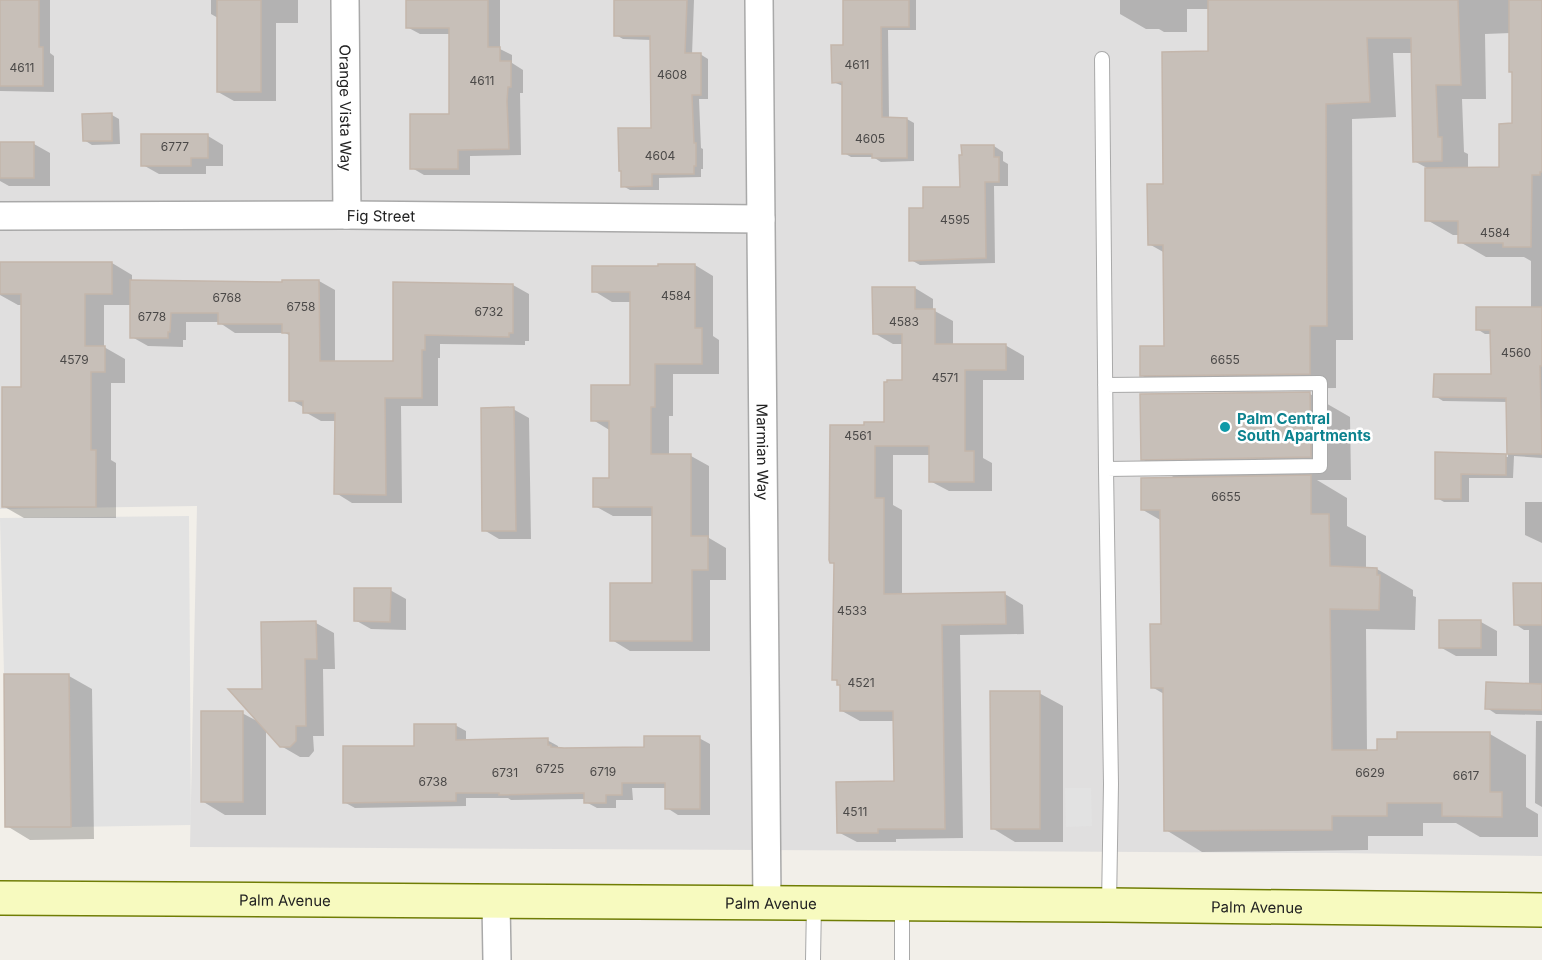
<svg xmlns="http://www.w3.org/2000/svg" width="1542" height="960" font-family="Inter,sans-serif">
  <rect width="100%" height="100%" fill="#f2efe9"/>
  <path fill="#e0dfdf" d="M0,0h1542v856l-206,-3 -1146,-6 7,-341 -197,3z"/>
  <path fill="#e2e2e2" d="M189,516l2,309 -120,2 -2,-153h-65l-4,-156z
    M1065,788h26l1,38 -26,1z"/>
  <path fill="#0003" fill-rule="evenodd" d="M0,0h50v53l4,3v36l-54,-1z
    M211,0h87v23h-22v78h-42l-16,-9v-74l-7,-4z
    M407,0h93v49l12,6v8l11,7v23h-3l1,62 -51,1v19h-46l-12,-7 38,-53v-81h-30l-13,-7z
    M616,0h78l-2,55 8,-1 8,5v40h-9l2,49 2,1v20h-2v8l-42,1v12h-29l-7,-4v-15l29,-42 -1,-89 -28,-1 -7,-4z
    M845,0h71v30h-28l1,89h18l7,4v38l-33,1 -8,-5h-22l-7,-4 -1,-67 -10,-4 11,-35z
    M1120,0h422v458l-28,-2 -1,22h-44v24h-25l-7,-4v-44l71,3 -1,-55 -64,-1 -8,-5 57,-20v-42h-7l-8,-5 54,-20v-48l-7,-4h-38l-26,-15v-7h-7l-26,-15v-52l-13,-7 -2,-108h-19l3,64 -44,2 1,221h-17v48l-168,2 -27,-15 24,-27v-95l-16,-9 16,-59 45,-132v-44h-23v23h-23l-5,-3h-13l-26,-15zM1511,33l2,92 -12,44h-33v-15l-4,-2 -2,-53h24l-1,-65z
    M112,115l7,4 1,25 -28,1 -8,-5z
    M208,136l15,9v21h-17v8h-47l-16,-9z
    M0,144h34l16,9v33h-41l-9,-5z
    M994,146l9,6v9l5,3v22h-14l1,77 -75,2 -9,-5 14,-51 37,-20 1,-42z
    M0,263h112l20,12v7l151,1 36,-2 16,9v72h59l1,-78 118,1 16,9v47h-4v4l-85,-1v14h-2v48h-37l1,97h-50l-16,-10v-72h-15l-16,-9v-4l-14,-8v-64l-6,-3h-50l-15,-10v-1h-34v18h-3v7l-35,-1 -16,-9v-32h-28v42l21,12v24h-14v77l5,3v55h-92l-21,-12 19,-118v-83h-4l-18,-10z
    M695,265l18,11v60l6,4v34h-46v42h-4v40h22l18,10v72l17,10v32h-16v71h-80l-18,-11 42,-56v-68h-41l-18,-10 16,-26v-49l-18,-11 39,-33v-85h-20l-18,-11z
    M915,288l18,11v11l20,11v24h52l19,11v24h-41v78l9,5v28h-43l-19,-10v-26h-37v50l9,5v85l103,-1 18,11 1,29 -64,1 3,203 -67,1v3h-39l-19,-10 58,-50 -1,-61h-35l-18,-10v-25l-8,-7 2,-114 -5,-3 35,-135 20,-3 17,-43v-37h-10l-19,-11z
    M1310,394l40,23 1,63h-34l30,18v28l19,10v33h11l36,21v6l3,1 -1,33 -49,-1 1,122h11l112,-17 36,21v52l12,7v23h-58l-24,-14h-33v13h-55v14l-166,2 -36,-22 -2,-136 -12,-7 11,-61 -1,-105 -19,-11 34,-31 -35,-20z
    M513,409l16,9 2,121h-32l-15,-9z
    M1525,502h17v41l-17,-8z
    M1542,584v131l-46,-1 -9,-6 42,-23v-55h-5l-9,-6z
    M390,590l16,9v31l-35,-1 -16,-9z
    M1481,622l16,9v25h-41l-16,-9z
    M316,623l18,10 1,36h-12l1,67h-11l1,15 -5,6h-9l-19,-11 -15,-17v86h-41l-23,-14 40,-88 17,9 4,-32z
    M5,676h64l23,13 2,150 -64,1 -23,-14z
    M1039,693l24,13v136h-48l-23,-14z
    M1536,721h6v86l-7,-4z
    M455,725l11,6v10l81,-1 11,6v3h87l54,-11 11,6v71h-32l-11,-7v-20h-35l1,12h-17v8h-19l-11,-6v-3l-75,1 -3,-2h-42v8l-111,2 -11,-6 72,-54z"/>
  <path fill="#c7bfb8" stroke="#c4b6ab" stroke-width="1.5" d="M0,0h39v47h4v39h-43z
    M217,0h44v92h-44z
    M406,0h82v47h12v14h11v26h-3l-1,14 2,48 -51,1v19h-48v-55h39v-86h-43z
    M614,0h73l-2,53h16v42h-9l2,48h2v23h-2v8h-42v12l-31,1v-16h-2l-1,-43h33l-1,-92h-36z
    M843,0h66v27h-28l1,90 25,1v40h-35v-4h-30v-72l-10,1 -1,-38h12z
    M1208,0h250l3,85h-25l2,52h4v24l-29,1 -2,-124h-44l3,64 -44,2 1,222h-17v48l-170,2v-30h24l-1,-101h-15l-1,-61h16l-1,-132 46,-1z
    M1509,0h33v172h-2v3h-8l-1,72h-28v-4h-45v-22h-33v-53l74,-1v-43l13,-1v-51h-3z
    M112,113v28h-29l-1,-27z
    M141,134h67v24h-17v8h-50z
    M0,142h34v36h-34z
    M961,145h33v12h5v25h-14l1,76 -77,3v-53h14v-21h37l-1,-32h3z
    M0,262h112v32h-27v52h20v26h-14v78h5v57h-94v-120h19v-93h-21z
    M658,264h37v64h7v36h-47v43h-4v47h40v82h17v34h-16v71h-82v-58h42v-76h-59v-29h16v-57h-18v-36h39v-93h-38v-26h66z
    M130,280l152,2v-2h37l1,81h73v-79l120,2v49h-4v4l-84,-2v15h-3v48h-37l1,97 -52,-1 1,-81h-32v-12h-14v-68h-7v-9h-64v-11h-47l-1,19h-2v6h-38z
    M872,287h43v22h20v35h71v26h-41v81h9v31h-45v-36h-54v52h9v96l121,-2 1,32 -64,1 3,204h-67v4h-41l-1,-51 58,-1 -1,-70h-53v-26h-3v-5h-5l2,-117h-4l-1,-3 1,-135h34v-3h20v-40h3v-2h15v-46h-29z
    M1476,307h66v59h-2l2,88h-35l-1,-56 -73,-1 1,-23h57l-1,-44h-14z
    M1310,392l1,65 -170,3 -1,-66z
    M514,407l2,124h-34l-1,-123z
    M1435,452l71,2v21l-45,-1v25h-26z
    M1311,475v39h18l1,52 47,2v7h3l-1,35 -49,-1 2,141h45v-11h20v-7h93v60h12v25l-60,-1v-13h-55v13h-55v14l-168,1 -1,-143h-12l-1,-64h11l-1,-114h-19v-32z
    M1513,583h29v42h-28z
    M354,588h37l-1,34 -36,-1z
    M1439,620h42v28h-42z
    M316,621l1,38h-12l1,67h-10v15l-6,6h-10l-52,-58h34l-1,-67z
    M4,674h65l2,153h-66z
    M1486,682l56,2v26l-57,-1z
    M990,691h50v138h-49z
    M201,711h42v91h-42z
    M414,724h42v16l92,-2v7h3v2l13,1 80,-1v-11h56v73h-35v-26h-43v12h-16v8h-22v-10l-85,2v-2h-43v8l-113,2v-57h71z"/>
  <g fill="none" stroke-linecap="round" stroke-linejoin="round">
    <g stroke="#a9a9a9" stroke-width="16">
      <path id="lane" d="M1102,59l4,410 5,315 -2,121
        M1105,385l215,-2v83l-214,3
        M813,960l1,-56
        M902,960v-55"/>
    </g>
    <g stroke="#a9a9a9" stroke-width="30">
      <g id="street">
        <path id="s1" d="M345,0l2,215"/>
        <path id="s2" d="M759,0l8,904"/>
        <path id="s3" d="M0,216l347,-1 414,4"/>
        <path d="M496,902l1,58"/>
      </g>
    </g>
    <g stroke="#707d05" stroke-width="36">
      <g id="secondary">
        <path id="s4" d="M0,898l1109,7 433,5"/>
      </g>
    </g>
    <use href="#lane" stroke="#fff" stroke-width="14"/>
    <use href="#street" stroke="#fff" stroke-width="27"/>
    <use href="#secondary" stroke="#f7fabf" stroke-width="33"/>
  </g>
  <circle fill="#0f9aa8" stroke="#fff" stroke-width="2" cx="1225" cy="427" r="6"/>
  <g text-anchor="middle" dominant-baseline="central" stroke-width="5" stroke-linejoin="round" paint-order="stroke">
    <g font-size="12" fill="#4b4948">
      <text x="857" y="64">4611</text>
      <text x="22" y="67">4611</text>
      <text x="672" y="74">4608</text>
      <text x="482" y="80">4611</text>
      <text x="870" y="138">4605</text>
      <text x="175" y="146">6777</text>
      <text x="660" y="155">4604</text>
      <text x="955" y="219">4595</text>
      <text x="1495" y="232">4584</text>
      <text x="676" y="295">4584</text>
      <text x="227" y="297">6768</text>
      <text x="301" y="306">6758</text>
      <text x="489" y="311">6732</text>
      <text x="152" y="316">6778</text>
      <text x="904" y="321">4583</text>
      <text x="1516" y="352">4560</text>
      <text x="74" y="359">4579</text>
      <text x="1225" y="359">6655</text>
      <text x="945" y="377">4571</text>
      <text x="858" y="435">4561</text>
      <text x="1226" y="496">6655</text>
      <text x="852" y="610">4533</text>
      <text x="861" y="682">4521</text>
      <text x="550" y="768">6725</text>
      <text x="603" y="771">6719</text>
      <text x="505" y="772">6731</text>
      <text x="1370" y="772">6629</text>
      <text x="1466" y="775">6617</text>
      <text x="433" y="781">6738</text>
      <text x="855" y="811">4511</text>
    </g>
    <g font-size="15" fill="#222" stroke="#fff">
      <text stroke="none"><textPath href="#s1" startOffset="108">Orange Vista Way</textPath></text>
      <text stroke="none"><textPath href="#s3" startOffset="381">Fig Street</textPath></text>
      <text stroke="none"><textPath href="#s2" startOffset="452">Marmian Way</textPath></text>
      <text stroke="none"><textPath href="#s4" startOffset="285">Palm Avenue</textPath></text>
      <text stroke="none"><textPath href="#s4" startOffset="771">Palm Avenue</textPath></text>
      <text stroke="none"><textPath href="#s4" startOffset="1257">Palm Avenue</textPath></text>
    </g>
    <g font-size="15" font-weight="bold" fill="#0d838f" stroke="#fff" text-anchor="start">
      <text x="1237" y="418">Palm Central<tspan x="1237" dy="17">South Apartments</tspan></text>
    </g>
  </g>
</svg>
